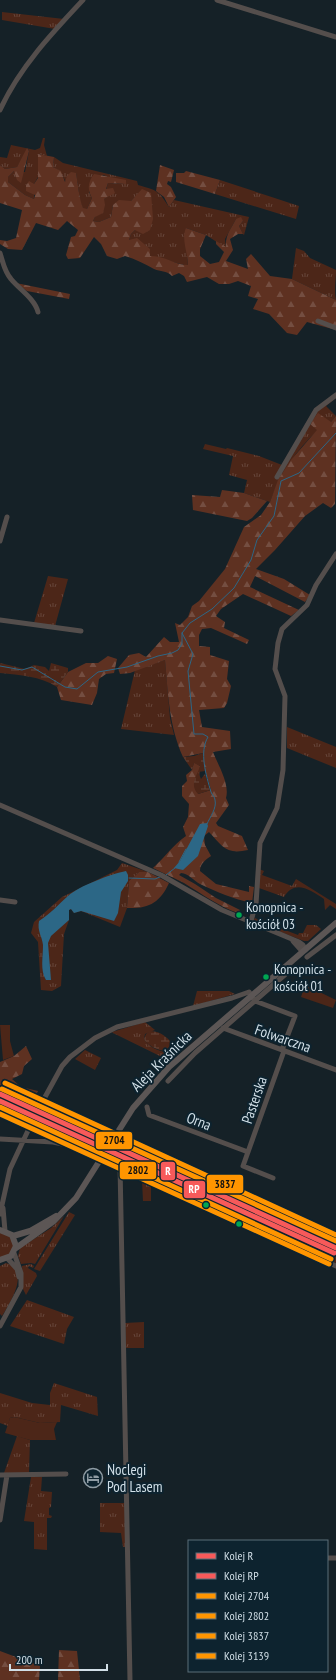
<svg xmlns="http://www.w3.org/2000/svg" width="336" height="1680" font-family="'PT Sans Narrow',sans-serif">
  <defs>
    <pattern id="grass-tufts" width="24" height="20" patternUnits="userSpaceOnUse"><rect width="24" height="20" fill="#4c2618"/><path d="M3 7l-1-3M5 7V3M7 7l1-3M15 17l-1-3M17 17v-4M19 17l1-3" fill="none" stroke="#65453a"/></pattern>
    <pattern id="forest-firs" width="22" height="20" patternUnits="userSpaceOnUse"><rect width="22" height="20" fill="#5e3121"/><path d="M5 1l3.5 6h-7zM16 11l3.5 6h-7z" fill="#744e41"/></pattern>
    <pattern id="wetland-marsh" width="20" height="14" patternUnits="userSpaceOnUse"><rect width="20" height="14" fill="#4c2618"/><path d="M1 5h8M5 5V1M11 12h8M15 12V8" fill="none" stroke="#65453a"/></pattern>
  </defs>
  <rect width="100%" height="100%" fill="#152127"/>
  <path fill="url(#grass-tufts)" d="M2,12l62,7 -9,10 -53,-9z
    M43,138h2l-1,7 3,11 -9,-2v23l-4,7v15l-9,-4 -17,-13v-5l6,-6 11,1 4,-21 -1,-2 -11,18 -12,2 -5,-4v-8l7,1 4,-13 24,5 5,-2z
    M54,157l9,6 74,18 1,4c20,6 20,5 31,22l5,-7 75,17 -5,18 -1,-1 -4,-8 4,-5 -7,-2 -11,20 1,9 -20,-13 -20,-7 2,38 -38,-10 -21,-16 2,-6 4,-4v-33l-4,4 -18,4 -2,12 -12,5 -6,-1 11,-22 5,-3 -3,-6 2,-7 18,1 -23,-9 -14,17 3,6 -5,11h-4l-3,-8 -4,-28 -10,9 -6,-11 -7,-4z
    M220,180l79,26 -3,13 -81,-25z
    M296,248l8,3 6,7 26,12c0,10 -2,21 0,30l-44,-21z
    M336,393v5l-10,8 10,10 -5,6 -21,2 8,6c-22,20 -38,44 -48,72l-26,-9 3,-13 -18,-5 4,-19 -30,-7 2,-5 21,5 1,-1 32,8 23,9 31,-54z
    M48,576l20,3 -13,47 -21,-3z
    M165,660l5,58 4,17 -53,-6 14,-59z
    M287,727l49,20v21l-49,-20z
    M122,863l26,9h-9l-10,9 -2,27 -7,19 -39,-16 -7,2 -3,-4 -2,1v10l-5,14 -3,52 -9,5 -11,-1 -3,-48 -7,-9 3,-11 28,-25 55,-27z
    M259,869l5,2 -2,4 30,11 4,-7 40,25v5l-6,-4 -5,5 -1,-11c-14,-9 -29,-20 -40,-2l-25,-9z
    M255,918l12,6 2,-2 3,3 26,10 1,-2h4l4,-8h9l5,4 -13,12h-4l-51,-20z
    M197,991h32l6,3 -42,12z
    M145,1022l10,8 -10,4 -1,5c4,7 13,12 22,13l4,3 -4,4 -53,-26 -1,-1z
    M85,1050l16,8 -6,12 -20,-11z
    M39,1115l67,31 -5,7 -24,-9 1,-3 -44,-20z
    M128,1143l208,91v12l-210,-96z
    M117,1152l219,100v11l-125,-57 1,-3 -98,-44z
    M142,1180l9,3v18h-8z
    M69,1212l6,3 -35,56 -6,-2z
    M64,1216l-29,48 -4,-1 -10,1 -3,-8 2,-8 31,-20z
    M0,1232l8,2 6,11 -2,8 -12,5z
    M6,1263c25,6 4,41 -4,53l-2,-2v-48z
    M31,1264l3,2 -1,2 -4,-2 -1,2 8,5 1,3 -11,19 -3,-6 -1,-23z
    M27,1300l47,17 -7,12 -3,15 -54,-18z
    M144,1322v26h-18l-1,-25z
    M54,1383l43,14 1,19 -37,-11 -1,17 -20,1 -26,-6 -4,1 -2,8 -8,-3v-30l32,10 18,2v-12z
    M17,1436l13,4 -1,33h-25z
    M31,1477h11l-1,14 11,1 -1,15 -2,1v7l3,1 -1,2h-4v32l-13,-1v-27l-10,-1z
    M100,1503h26v44h-3l-2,-14 -21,-1z"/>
  <path fill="url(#forest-firs)" d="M27,148l2,3 -8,32 -4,-3 -3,-9 -6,6v5l17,13 9,4 1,-4 -9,-4v-5l3,-5 5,3 4,-6v-24l16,3 -1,10 8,4 4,11 2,-6 4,-4 5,1c2,11 3,26 7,35l4,1 5,-11c-5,-9 -4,-16 2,-24l32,6v4l-18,-1 -2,6 7,-1 2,5 -11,6 1,6 -2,8 -8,4 -2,4 6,1 12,-5 2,-12 6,-5 12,1 11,-12 9,4 2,26 -3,11 -7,4 -8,-4 -4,4 -2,6 8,-2 13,11v7c13,-1 25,9 38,9 0,-12 -7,-26 -2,-37l20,7 -6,14v7l10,8 9,-2 5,-10 -8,-8v-3l10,6c-1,-12 5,-18 10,-28l5,-2 2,4 -4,5 4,8h-5l-8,5 3,11 -7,11 22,8 -2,-10 5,-5 19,22 22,3 44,21v30l-29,-8 -10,13 -10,-2 -18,-19 -16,-5 5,-10 -10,-3 3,-10 -13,-5 -9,3h-10l-12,-7 -20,5 -3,-6 -5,-3 -7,3c-6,-6 -11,-4 -18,-7 -9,-5 -19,-10 -29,-13l-8,3 -10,-3 -6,-12 -7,-7 -14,21 -12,1 -2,-4 5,-18 4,-1 3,-6 -11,-9 -9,9 -22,-7 -14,27 -14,-1 -8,-5v-4l7,1 9,-3 6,-28 -22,-7v-38l5,4 12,-2z
    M160,165l14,5 -3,12 -3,-1 -1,3 4,3 5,10 -7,10 -5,-10 -8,-6z
    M186,171l34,9 -5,14 -39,-12v-9h8z
    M16,283l54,11 -1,5 -42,-8z
    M318,413l13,9 5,-6 -1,88 -4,4 -8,-5 -18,13 -30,34 -19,19 28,10 26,16 -5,7 -50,-26 -5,11 49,23 -8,6 -48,-22 -22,15 -5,7 9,6 -1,6 25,12 -2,4 -36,-16 -9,1 -3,6v11l11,1v8l19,6 -2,18 4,7 -4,17 -3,5 -25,2 3,17 28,4 1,18 -18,3c5,13 17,32 13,46l3,7 -13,18 2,3 24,10 6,14c-22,5 -26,-4 -39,-18l-5,4 1,9 6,11c-6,4 -11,8 -11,15l16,13 33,8v-6l5,1 -2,16c-19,-4 -35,-11 -52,-19 -7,-4 -11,-10 -19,-11l-2,2 16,9 21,14 24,12 -2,3c-20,-7 -36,-19 -54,-30 -10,-5 -21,-10 -31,-15 12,-11 20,-23 33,-32l-3,-9 5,-10 1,-13 -7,-8v-10l5,-5 -1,-6 6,-5 2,-8 6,4 -2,28 13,-4 -7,-23 -1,-14 -20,4c-14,-31 -15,-64 -18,-97l-35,13 -10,1 -2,-6 11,-13 10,-2 7,4 18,-20 6,5h9l-4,-19 5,2 8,-8 4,-11 7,-5 26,-32 19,-42 17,-12 9,-13 8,-22 13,-20 26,-30 -7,-6z
    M222,490l22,3 23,8 -15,17 -5,3 -54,-11 -1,-15 28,2z
    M108,656l9,3 -3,14 -8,1 -7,5 -2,14 -5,12 -31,-5 -4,-13 11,-15 18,-9h12z
    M139,872h9l21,11c-9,20 -21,26 -42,25l2,-27z
    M26,1046l6,13 -8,7 -2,8 -10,5 9,8 17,4 -7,12 -31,-15v-26l14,-6z
    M59,1650l18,1 3,29h-22z
    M0,1651l40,15 -1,14h-39z"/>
  <path fill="url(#wetland-marsh)" d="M0,663l25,6 9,-4 11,2 4,4 2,-8 17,5v4l-11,15c-17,-11 -37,-12 -57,-14z
    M203,753l2,18 -7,1 3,7 4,-5 6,16 -13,4c-9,-9 -1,-18 2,-28l-6,-3 -2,7 -9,-13 11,-1z
    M150,1031c8,0 15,4 20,10l-1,6 -4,4c-8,-1 -17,-5 -21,-12l2,-5z"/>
  <path fill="#4c2618" d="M305,985l31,15 -3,8 -32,-11z
    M0,1025h10v16l4,15 -11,4z
    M14,1417l26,6 17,-1 -3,7 2,11h-26l-25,-7 5,-15z"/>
  <path fill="#2c6786" d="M207,823l1,3 -10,30 -15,14 -9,-2 6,-7 20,-37z
    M126,871l2,4v6l-7,11 -3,21 -4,8 -33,-10 -7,2 -3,-4 -2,1v10l-18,16 -3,7 3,37h-5c-6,-10 -3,-22 -3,-35 -1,-9 -6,-14 -4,-24 12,-8 19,-16 29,-25 11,-10 43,-22 58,-25z"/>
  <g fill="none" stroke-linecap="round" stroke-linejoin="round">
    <path stroke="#2c6786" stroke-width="1" d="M182,633l11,21 -5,17 6,63h9l5,3c-9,15 -2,38 3,55 1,3 4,5 4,8 2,8 -5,17 -8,24
      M0,666l22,4 10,-3 33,20 12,2 21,-17 29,-5 31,-11 14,-3 6,-3 4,-6v-11l8,-10 22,-14 22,-21 17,-28 6,-20 17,-24 7,-35 18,-8 37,-40
      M179,862l7,-13
      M166,875l9,-7
      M129,878l26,1 5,-2"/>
    <path stroke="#544e4c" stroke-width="5" d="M217,0l119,37
      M0,110c19,-42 52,-77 83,-110
      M0,253c3,9 4,18 11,26 8,10 24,20 27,33
      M318,321l18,7
      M277,477l39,-67 20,-15
      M0,541l7,-24
      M0,620l81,11
      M0,805l161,70 61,35 77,32 4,3 2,5
      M0,900l15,2
      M250,924l6,-20 4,-61 17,-35 6,-38 2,-74 -10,-27 3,-26 4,-14 25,-24 9,-20 20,-31
      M293,941l8,9h4
      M307,957l29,-22
      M223,1028l113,42
      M168,1081l27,-28 93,-81 2,-2 -3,-4
      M147,1107l2,8 99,37
      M39,1108l23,-42 8,-9 25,-19 22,-11 115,-29 17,-6 6,9 40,15 -13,34
      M0,1139l53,3 33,7 94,46 156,71
      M120,1165l10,515
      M273,1178l-30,-12 41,-115
      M3,1208l2,23
      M0,1214l10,-45 22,-47
      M8,1259l9,10 2,8
      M0,1326l21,-39v-14l-7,-20
      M0,1475l66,-1
      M0,1520l7,-45
      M327,1558h9"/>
    <path stroke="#5c5655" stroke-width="6" d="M0,1230l12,5 4,11 -5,10 -11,4
      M13,1236l17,-5 26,-15
      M16,1248l38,-27 22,-23 57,-90 36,-41 167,-144"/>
    <g stroke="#0d232f" stroke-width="8">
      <path id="rail-1" d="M0,1094l336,154"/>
    </g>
    <g stroke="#0d232f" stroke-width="8">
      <path id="rail-2" d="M0,1101l334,152"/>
    </g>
    <g stroke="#0d232f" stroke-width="8">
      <path id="rail-3" d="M2,1089l334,152"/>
    </g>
    <g stroke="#0d232f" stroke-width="8">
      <path id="rail-4" d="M0,1107l331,152"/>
    </g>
    <g stroke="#0d232f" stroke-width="8">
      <path id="rail-5" d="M5,1083l331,152"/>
    </g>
    <g stroke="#0d232f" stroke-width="8">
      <path id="rail-6" d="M0,1114l329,150"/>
    </g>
    <use href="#rail-1" stroke="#f75a5a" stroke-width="5"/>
    <use href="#rail-2" stroke="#f75a5a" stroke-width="5"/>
    <use href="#rail-3" stroke="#ff9500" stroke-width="5"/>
    <use href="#rail-4" stroke="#ff9500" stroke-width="5"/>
    <use href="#rail-5" stroke="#ff9500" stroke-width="5"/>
    <use href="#rail-6" stroke="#ff9500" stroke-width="5"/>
  </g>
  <defs>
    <g id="hotel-ring" transform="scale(1)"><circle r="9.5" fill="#0d232f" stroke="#8f9ca4" stroke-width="1.5"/><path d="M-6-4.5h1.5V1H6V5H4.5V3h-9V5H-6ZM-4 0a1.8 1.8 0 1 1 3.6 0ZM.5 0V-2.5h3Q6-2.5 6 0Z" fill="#8f9ca4"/></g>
  </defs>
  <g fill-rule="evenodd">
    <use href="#hotel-ring" x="93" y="1478"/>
  </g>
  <g fill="#00a651" stroke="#0d232f" stroke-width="1.5">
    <circle cx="239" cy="915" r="3.5"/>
    <circle cx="266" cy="977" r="3.5"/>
    <circle cx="206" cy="1205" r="3.5"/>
    <circle cx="239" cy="1224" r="3.5"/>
  </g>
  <g text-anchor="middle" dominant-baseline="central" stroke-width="4" stroke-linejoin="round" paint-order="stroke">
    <g font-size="14" fill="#d1dfe7" stroke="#0d232f" text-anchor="start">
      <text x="246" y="907">Konopnica -<tspan x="246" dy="17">kościół 03</tspan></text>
      <text x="274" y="969">Konopnica -<tspan x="274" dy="17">kościół 01</tspan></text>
    </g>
    <g font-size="15" fill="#d1dfe7" stroke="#0d232f">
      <text transform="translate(283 1038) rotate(19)">Folwarczna</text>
      <text transform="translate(161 1061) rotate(-45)">Aleja Kraśnicka</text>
      <text transform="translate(254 1100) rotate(-71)">Pasterska</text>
      <text transform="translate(199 1121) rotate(21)">Orna</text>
    </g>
    <g font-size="15" fill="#d1dfe7" stroke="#0d232f" text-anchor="start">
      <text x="107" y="1469">Noclegi<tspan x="107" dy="17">Pod Lasem</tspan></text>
    </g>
  </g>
  <g stroke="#0d232f" stroke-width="1.5">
    <rect x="95" y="1131" width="38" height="19" rx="4" fill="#ff9500"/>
    <rect x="119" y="1161" width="38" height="19" rx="4" fill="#ff9500"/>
    <rect x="160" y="1161" width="16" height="20" rx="4" fill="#f75a5a"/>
    <rect x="206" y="1174" width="38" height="20" rx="4" fill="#ff9500"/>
    <rect x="183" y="1180" width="23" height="19" rx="4" fill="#f75a5a"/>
  </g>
  <g font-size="11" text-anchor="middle" font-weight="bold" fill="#fff">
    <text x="168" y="1175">R</text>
    <text x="194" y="1193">RP</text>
  </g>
  <g font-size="11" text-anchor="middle" font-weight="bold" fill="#111">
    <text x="114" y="1144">2704</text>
    <text x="138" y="1174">2802</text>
    <text x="225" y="1188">3837</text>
  </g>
  <rect x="188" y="1540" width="140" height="132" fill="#0d232f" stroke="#5b6e79"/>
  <rect x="196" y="1553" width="20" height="6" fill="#f75a5a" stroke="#5b6e79"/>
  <text x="224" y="1560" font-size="12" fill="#d1dfe7">Kolej R</text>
  <rect x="196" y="1573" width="20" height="6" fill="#f75a5a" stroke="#5b6e79"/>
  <text x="224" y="1580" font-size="12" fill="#d1dfe7">Kolej RP</text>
  <rect x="196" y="1593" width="20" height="6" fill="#ff9500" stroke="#5b6e79"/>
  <text x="224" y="1600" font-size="12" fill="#d1dfe7">Kolej 2704</text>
  <rect x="196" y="1613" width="20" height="6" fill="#ff9500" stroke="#5b6e79"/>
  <text x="224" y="1620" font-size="12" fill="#d1dfe7">Kolej 2802</text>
  <rect x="196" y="1633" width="20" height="6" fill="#ff9500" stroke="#5b6e79"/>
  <text x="224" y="1640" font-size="12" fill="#d1dfe7">Kolej 3837</text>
  <rect x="196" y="1653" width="20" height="6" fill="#ff9500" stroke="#5b6e79"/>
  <text x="224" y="1660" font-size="12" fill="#d1dfe7">Kolej 3139</text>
  <path d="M10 1664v6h97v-6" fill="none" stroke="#d1dfe7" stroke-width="2"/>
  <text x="16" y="1664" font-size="12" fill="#d1dfe7" stroke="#0d232f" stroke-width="3" paint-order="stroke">200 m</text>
</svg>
